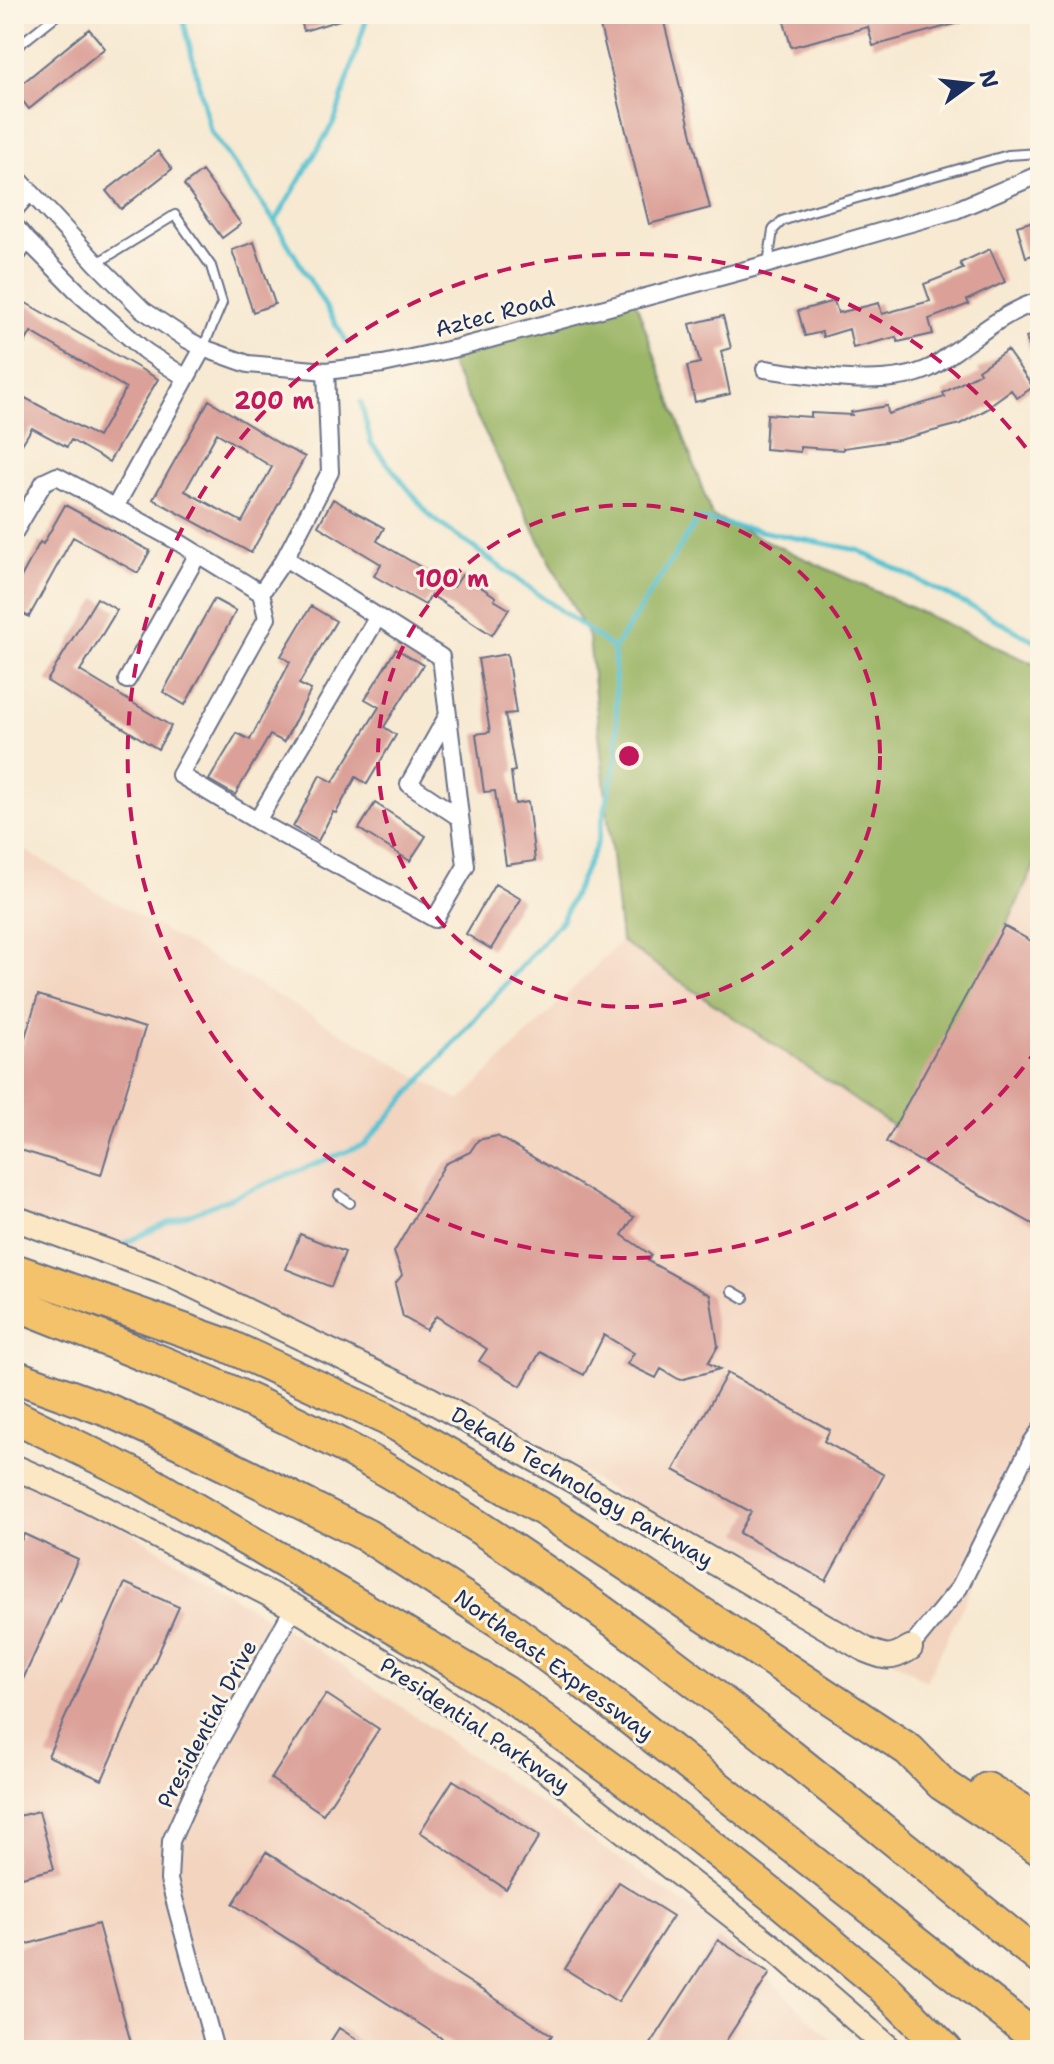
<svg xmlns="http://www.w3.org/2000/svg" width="1054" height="2064" font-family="'Shantell Sans',sans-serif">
  <rect width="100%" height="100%" fill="#fcf5e5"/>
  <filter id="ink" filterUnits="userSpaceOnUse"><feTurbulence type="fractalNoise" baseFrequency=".0125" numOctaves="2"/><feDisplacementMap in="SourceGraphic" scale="16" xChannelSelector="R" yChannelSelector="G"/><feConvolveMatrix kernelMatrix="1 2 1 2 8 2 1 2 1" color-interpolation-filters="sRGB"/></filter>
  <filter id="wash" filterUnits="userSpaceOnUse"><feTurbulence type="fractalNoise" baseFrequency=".006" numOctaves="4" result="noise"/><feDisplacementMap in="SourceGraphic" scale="32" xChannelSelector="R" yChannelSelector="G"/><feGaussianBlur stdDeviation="1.8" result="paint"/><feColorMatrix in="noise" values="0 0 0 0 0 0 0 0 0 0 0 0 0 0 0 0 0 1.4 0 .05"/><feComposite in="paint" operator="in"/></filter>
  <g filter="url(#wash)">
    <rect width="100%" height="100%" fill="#f7e9d2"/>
    <path fill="#f3d4bf" d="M14,844l446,257 161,-160 287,194 130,-278 2,1v612l-18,17 -96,194 -68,-44 -349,-207 -256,-117 -239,-98z
      M14,1461l7,2 304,191 384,267 133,129h-828z"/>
    <path fill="#9cb667" stroke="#5c7262" stroke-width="2" d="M634,297l78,219 328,151v191h-2l-130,278 -287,-195 -32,-303 -147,-290z"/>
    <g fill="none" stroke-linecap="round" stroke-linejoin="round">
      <path stroke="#57c2d2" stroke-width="5" d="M182,14l28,116 65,92 71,119
        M275,222l60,-102 33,-106
        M361,402l10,41 60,74 183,132
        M123,1244l40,-19 202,-81 197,-224 35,-76 21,-92 -4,-103 84,-130 160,31 120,60 62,34"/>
    </g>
    <g id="blocks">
      <path fill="#dba199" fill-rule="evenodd" d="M299,14h49l1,3 -45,14z
        M597,14h65l48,194 -61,16z
        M782,14h195v4l-104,28 -5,-19 -77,20z
        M89,29l16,19 -76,61 -15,-19z
        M158,151l14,18 -51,40 -15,-18z
        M202,171l39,53 -19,14 -38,-53z
        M1040,219v34l-14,4 -9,-31z
        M254,242l21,62 -22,8 -21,-62z
        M990,249l15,33 -38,18 2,4 -40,15 4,15 -35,8 -2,-5 -43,11 -4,-19 -26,8 -1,-5 -17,4 -7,-25 36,-10 4,12 41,-10 3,11 48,-13 -6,-17 39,-15 -3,-6z
        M19,299l139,80 -49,83 -38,-22 -4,7 -35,-19 -18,29v-65l84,45 28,-49 -95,-56 -17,31v-55z
        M723,316l8,32 -10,3 9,43 -35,8 -8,-36 13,-3 -10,-39z
        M1040,333v40l-4,1 -10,-37z
        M1007,350l26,37 -16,11 -6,-8 -21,15 1,2 -31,17 -61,16 -56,8v2l-43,-3v5l-35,-3 2,-35 44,3v-4l41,2 -1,-3 36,-6 1,8 57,-17 -2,-4 37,-20 -2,-3z
        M209,400l74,46 22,11 -54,96 -98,-54zM217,433l55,34 -30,55 -57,-31z
        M333,499l51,29 -7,13 77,46 8,-12 34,22 -2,3 15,9 -17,26 -61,-40 -6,10 -51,-29 7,-12 -63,-38z
        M65,505l85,46 -12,22 -65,-36 -44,80 -15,-8v-19l26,-48 3,2z
        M97,598l20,12 -37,61 91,55 -13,23 -111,-68z
        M214,599l22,12 -51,94 -22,-13z
        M311,606l25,15 -37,63 12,6 -27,52 -14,-7 -35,60 -26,-15 28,-47 13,7 40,-78 -9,-6z
        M396,649l27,16 -39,62 12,8 -29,49 -11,-7 -20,36 -3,-1 -15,29 -25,-14 27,-52 13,7 46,-75 -14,-8z
        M507,654l9,59 -11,1 10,57 -4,1 4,32 13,-2 7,59 -29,4 -11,-74 -11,1 -8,-58 14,-2 -12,-73z
        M375,803l51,33 -16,25 -51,-32z
        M495,884l26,15 -30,50 -25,-15z
        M1004,926l36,20v282l-154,-86z
        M38,995l107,33 -44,147 -87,-27v-75z
        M497,1136l137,81 -12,18 29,20 -3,6 62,34 8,51 -10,17 12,6 -40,11 -19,-11 -5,9 -29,-14 7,-11 -30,-18 -20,40 -44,-23 -19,34 -42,-25 8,-12 -51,-33 -10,14 -23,-13 -8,-33 7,-9 -8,-23 51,-88 25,-12 8,-12z
        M300,1234l45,18 -14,35 -45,-18z
        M727,1373l103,57 -6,11 60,34 -58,106 -87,-48 12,-21 -77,-42z
        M24,1534l54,25 -64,140v-143z
        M125,1583l54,24 -77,173 -54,-24z
        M326,1694l53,35 -56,85 -52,-35z
        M453,1780l87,56 -34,53 -86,-57z
        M39,1811l15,58 -40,10v-62z
        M266,1852l286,183 -10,15h-82l-227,-146z
        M619,1882l54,34 -55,86 -53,-33z
        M98,1924l35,126h-119v-102z
        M718,1940l52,33 -50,77h-73z
        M339,2028l34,22h-48z"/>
    </g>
  </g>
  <g filter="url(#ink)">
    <use href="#blocks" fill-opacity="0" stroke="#687087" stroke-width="2"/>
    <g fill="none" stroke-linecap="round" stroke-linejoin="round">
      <g stroke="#687087" stroke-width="12">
        <path id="lane" d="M14,49l44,-35
          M97,263l78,-48 36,51 11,37 -19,45
          M768,264l5,-34 9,-9 26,-9 200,-57 32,-2
          M339,1195l11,8
          M732,1291l12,7"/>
      </g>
      <g stroke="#687087" stroke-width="20">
        <path id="street" d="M14,174l83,90 46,46 45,30 15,8 45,16 78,7 57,-7 74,-16 311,-84 188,-54 84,-36
          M14,210l16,-18
          M14,225l13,15 -13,19
          M27,240l55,56 63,55 41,27
          M765,369c46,7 123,20 165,-1 9,-4 17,-12 25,-17 27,-19 53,-41 85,-50
          M115,507l88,-159
          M14,533l30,-51 13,-6 118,64 86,53
          M285,558l156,99 25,209 -31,53 -178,-98 -77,-46 87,-157 -6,-25 24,-35 45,-86 -4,-101
          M127,680l71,-126
          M448,715l-39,69 51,34
          M257,821l120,-203
          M910,1648l49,-60 73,-146 8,-11
          M215,2050l-46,-170 2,-39 30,-67 93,-167"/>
      </g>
      <g stroke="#687087" stroke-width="28">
        <path id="secondary" d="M14,1218l155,56 260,125 154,87 283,164c19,8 25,10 44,-2
          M14,1467l64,28 216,112 137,84 118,81 226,177 116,101"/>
      </g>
      <g stroke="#687087" stroke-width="36">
        <path id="highway" d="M14,1273l6,-1 206,73 161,74 159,92 363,239 33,34 98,65
          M14,1303c124,49 249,97 365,163 237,137 448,321 661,492
          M14,1376l96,35 69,31 67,33 120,60 135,87 98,72 441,347
          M14,1416l133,65 358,211 140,102 136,108 101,84 64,64
          M987,1789l53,32"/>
      </g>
      <use href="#lane" stroke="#fff" stroke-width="8"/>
      <use href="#street" stroke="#fff" stroke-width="16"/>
      <use href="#secondary" stroke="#fbe7c3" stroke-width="24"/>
      <use href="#highway" stroke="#f4c26a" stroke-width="32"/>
    </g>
  </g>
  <g fill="none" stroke="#c2185b" stroke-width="4" stroke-dasharray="14 10">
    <circle cx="629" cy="756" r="251"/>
    <path d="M1038 1048A502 502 0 1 1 1038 464"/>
  </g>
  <g text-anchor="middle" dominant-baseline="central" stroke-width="6" stroke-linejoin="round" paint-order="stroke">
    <g font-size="22" fill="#1b2f5e" stroke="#fcf5e5">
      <text transform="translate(495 314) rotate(-15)">Aztec Road</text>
      <text transform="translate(582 1487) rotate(30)">Dekalb Technology Parkway</text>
      <text transform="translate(554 1665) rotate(36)">Northeast Expressway</text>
      <text transform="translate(207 1724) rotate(-62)">Presidential Drive</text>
      <text transform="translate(475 1725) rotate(34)">Presidential Parkway</text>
    </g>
  </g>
  <circle cx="629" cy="756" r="12" fill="#c2185b" stroke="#fcf5e5" stroke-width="4"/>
  <g font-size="24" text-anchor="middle" font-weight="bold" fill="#c2185b" stroke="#fcf5e5" stroke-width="6" stroke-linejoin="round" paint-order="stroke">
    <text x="274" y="409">200 m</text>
    <text x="452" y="587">100 m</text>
  </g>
  <rect width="1054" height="2064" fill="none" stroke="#fcf5e5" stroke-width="48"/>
  <g transform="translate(970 84) rotate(75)" stroke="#fcf5e5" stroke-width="6" paint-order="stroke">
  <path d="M0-6L14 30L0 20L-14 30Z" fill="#1b2f5e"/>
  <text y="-12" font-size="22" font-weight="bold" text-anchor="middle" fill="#1b2f5e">N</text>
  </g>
</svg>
